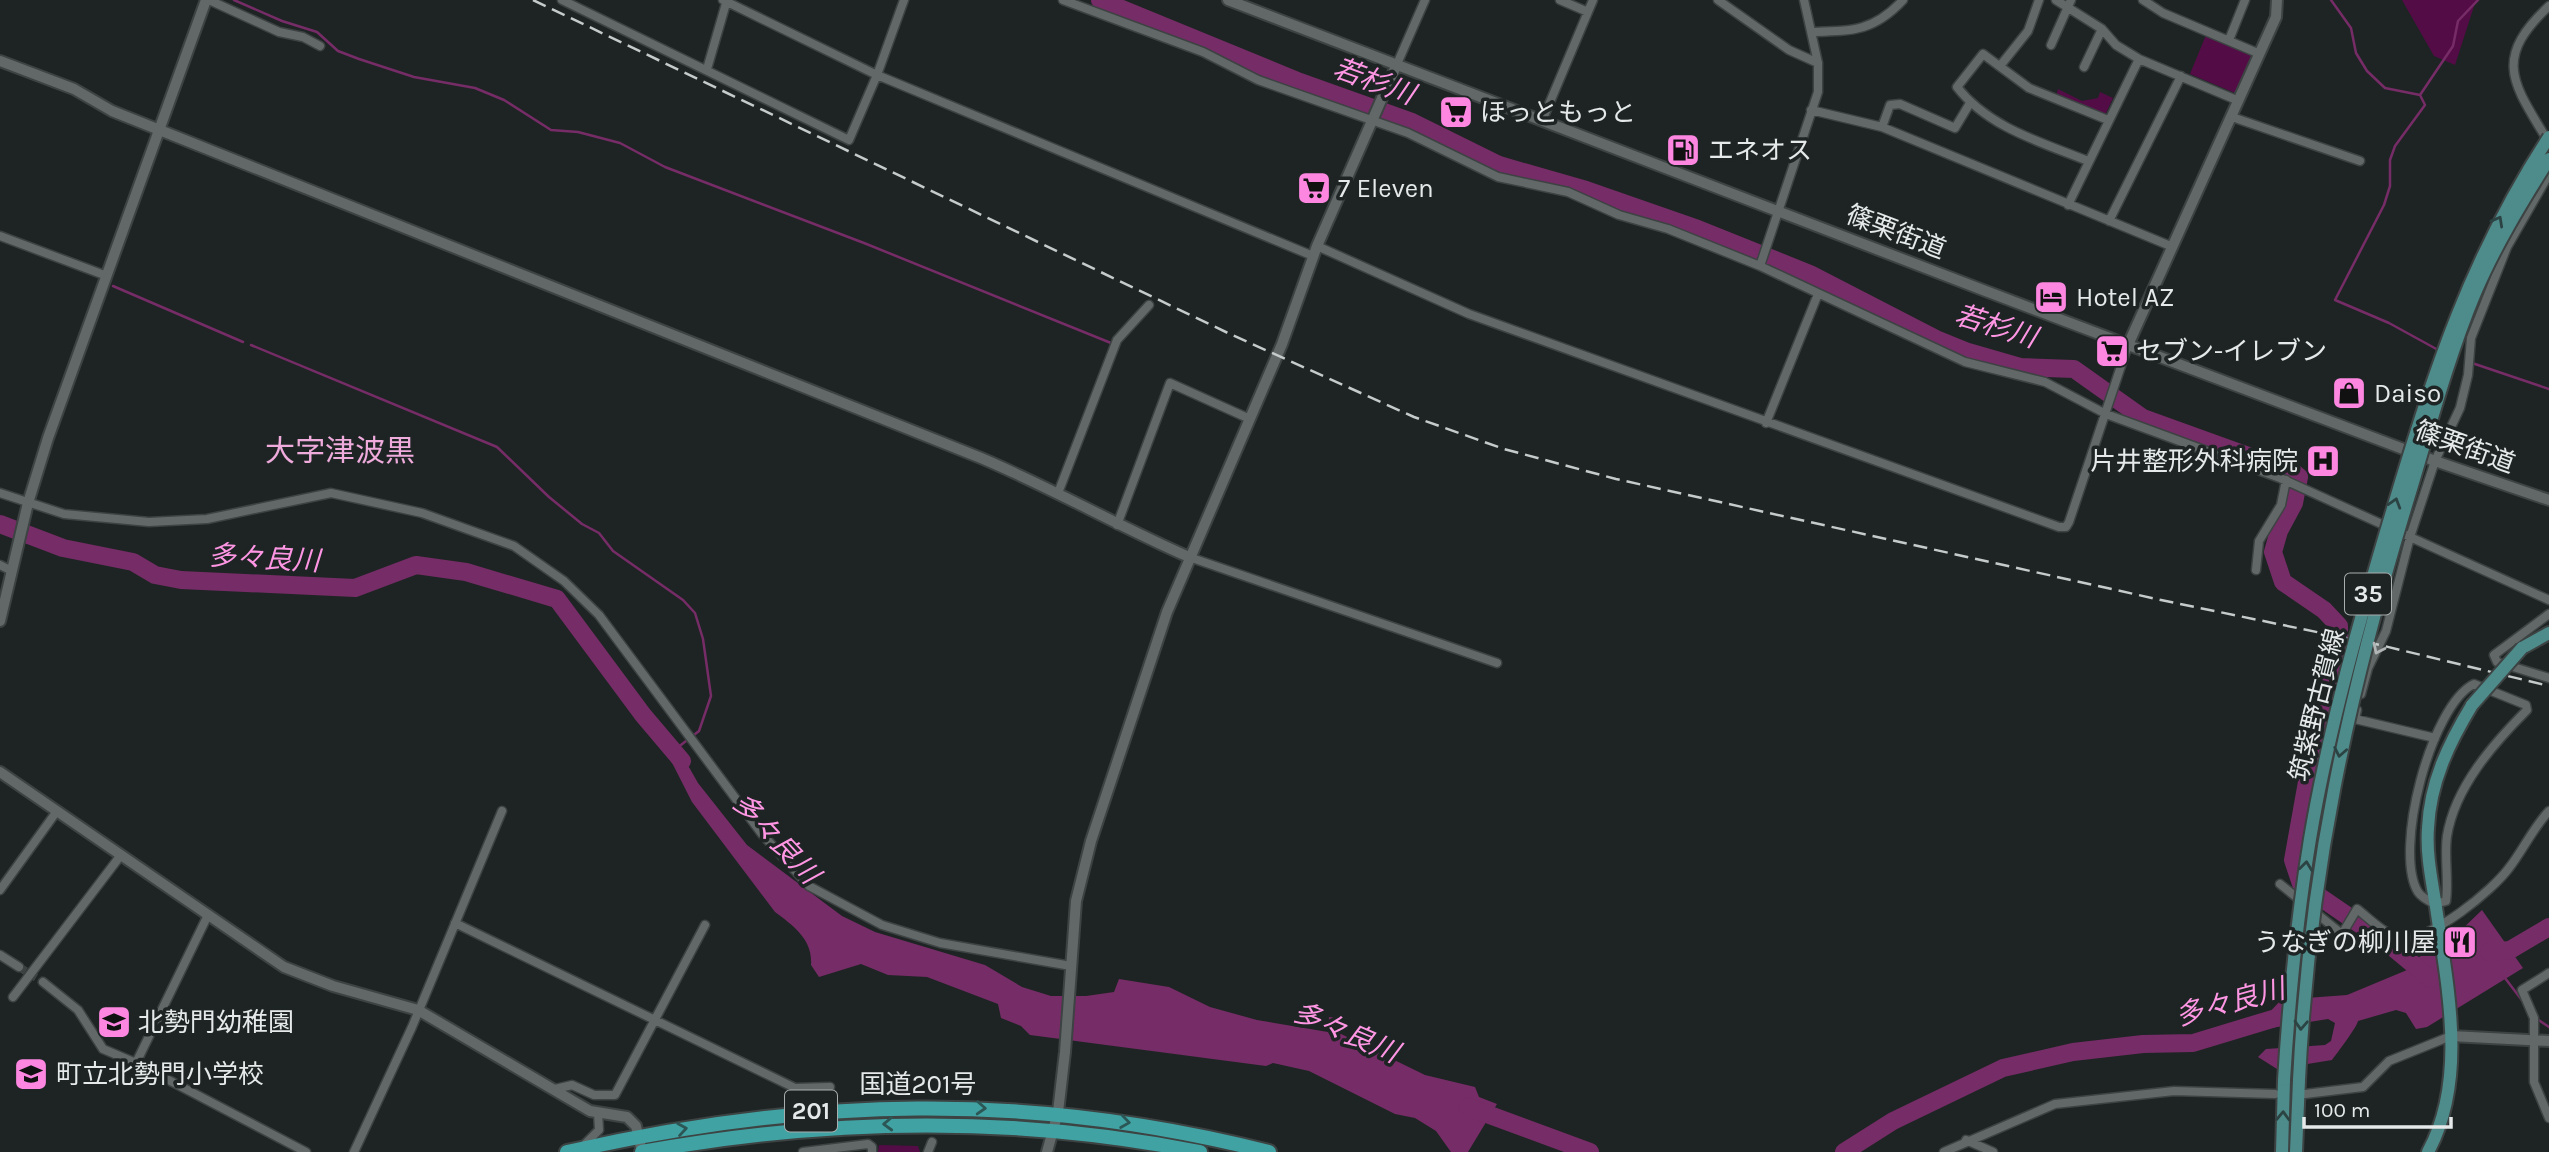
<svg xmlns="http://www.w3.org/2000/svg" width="2549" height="1152" font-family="Karla,'Noto Sans JP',sans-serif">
  <rect width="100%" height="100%" fill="#1e2424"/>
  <path fill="#540c47" d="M2402,0h74l-21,65 -21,-9z
    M2206,35l46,19 -17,39 -45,-19z
    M2058,89l24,12 16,-3 2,-6 13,6 -8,17 -49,-19z
    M879,1145l39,1 2,6h-42z"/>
  <path fill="#762c66" d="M672,737l26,46 49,62 95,71 33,16 110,33 37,22 29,9h35l28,-4 5,-13 50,8 41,20 47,13 71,12 1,-15 11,1 -3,14 88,43 50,12 4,10 18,7 -29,48h-17l-15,-21 -21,-13 -20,-4 -86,-43 -36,-8 -7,3 -236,-31 -9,-9 -20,-8 -3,-14 -71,-27 -39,-2 -27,-11 -42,13 -8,-12c2,-25 -17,-39 -36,-53l-83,-110 -29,-57z
    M2482,910l41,58 -96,59 -11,2 -10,-16 -10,-3 -38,11c-1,6 -20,31 -26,39l-55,9 -19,-12 8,-8 59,-4 6,-4 4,-18 -7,-4 -76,12 29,-31 66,-5 60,-25 9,-11 42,-26z"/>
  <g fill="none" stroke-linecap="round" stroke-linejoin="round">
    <path stroke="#762c66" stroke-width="2.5" d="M234,0l48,21 35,11 21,19 21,8 55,18 61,11 29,12 47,30 27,2 42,11 45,24 199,76 247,100
      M2331,0l20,28 5,25 11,18 18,17 35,7 5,10 -30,41 -5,14v26l-6,19 -49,95 54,23 51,28
      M2420,95l33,-49 5,-25 20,-21
      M113,286l130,56
      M251,345l246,102 52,50 33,27 17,9 14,18 70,49 12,13 8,26 8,57 -12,35 -22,17
      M2472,363l77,26
      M2505,978l19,25
      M2537,1019l12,8"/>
    <path stroke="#762c66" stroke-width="18" d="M1100,0l200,82 112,40 87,43 87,25 112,39 112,45 126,65 32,13 52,15 54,2 69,49 150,54 6,5 -5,26 -15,28 -6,21 10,30 41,28 15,16v26l-25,91 -21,117 8,24 89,61 41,34
      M0,524l63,24 70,14 22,13 26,5 174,8 61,-23 50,7 91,27 86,116 39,46
      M2489,952l21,-2 39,-23
      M1468,1107l122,45
      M1844,1152l49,-31 110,-53 70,-16 70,-8 50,-1 86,-26"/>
    <path stroke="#3c4242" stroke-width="8" stroke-dasharray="8 4" stroke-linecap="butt" d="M19,967l24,15"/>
    <g stroke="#3d4242" stroke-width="11">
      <path id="street" d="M209,0l70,32 24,5 17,9
        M562,0l287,140 28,-65 27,-75
        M723,0l154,75 436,181
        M1063,0l140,52 55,28 150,53 90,44 70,15 51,23 49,14 92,37 205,96 80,20 61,32 174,64 269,122
        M1560,0l28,12
        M1718,0l71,50 29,13
        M2056,0l46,29 14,16 23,14 100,42
        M2143,0l20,13 97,41
        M1813,32c40,-1 61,-1 90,-32
        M2229,40l16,-40
        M2051,45l20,-45
        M1397,64l28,-64
        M2000,66l28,-35 11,-31
        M2084,67l18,-38
        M707,69l20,-69
        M1811,110l71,17 291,120
        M2232,117l128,44
        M1542,121l51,-121
        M1882,127l8,-22 10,-1 55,24 15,-25
        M2549,143c-35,-59 -58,-83 0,-137
        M2088,161c-47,-19 -99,-33 -131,-74l26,-33 46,34 79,32
        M2068,205l71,-146
        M2109,221l72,-145
        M0,236l107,40
        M1317,246l152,68 590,213h7l3,-5 59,-177
        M1760,266l58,-174v-29l-14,-63
        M1766,423l52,-129
        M0,493l64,21 85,8 58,-3 124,-26 91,20 92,33 50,35 35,34 163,219 47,52 73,39 58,18 131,23
        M1058,493l59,-153 32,-35
        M1117,525l53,-142 80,36
        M1189,557l308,106
        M0,565l12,6
        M2256,570l3,-29 22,-36 5,-25
        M2549,614l-55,41 3,7 52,16
        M2474,684l52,21 1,5c-34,34 -72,77 -80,126 -3,21 2,43 -1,65l-11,3c-6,-3 -13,-6 -17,-12 -25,-41 13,-187 56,-208z
        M2361,694l7,-26 18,-37 24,-94 25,-76 25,-53 8,-33 3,-37 36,-91 42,-73
        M2357,710l-2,9 80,19
        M2280,884l62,50 15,-25c12,9 30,28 45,29 30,2 90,-47 107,-70 14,-18 24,-40 40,-57
        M0,890l57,-79
        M208,915l-72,148 170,89
        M455,923l340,165 35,-1
        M0,955l19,12
        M2549,973l-27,17 12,28v64l15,36
        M43,982l35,28 25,39 33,14
        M13,997l108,-142
        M555,1089l17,-4 22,10h21l90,-170
        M2305,1094l58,-7 26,-26 62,-25
        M1966,1140l27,12
        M582,1147l17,-17 -1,-18
        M354,1152l58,-125 90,-216
        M803,1152l65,-8 4,3v5
        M928,1152l4,-10
        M1944,1152l111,-48 119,-13 101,3"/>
    </g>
    <g stroke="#3d4242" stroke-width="14">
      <path id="secondary" d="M1228,0l755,290 452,171 114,39
        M0,61l74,28 38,22 869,347c71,30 137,68 208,99
        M2128,345l148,-328 1,-17
        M0,621l28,-118 20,-65 158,-438
        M0,772l284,195 49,19 85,24 172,101 37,6 9,9 6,26
        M2451,1036l98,5
        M1047,1152l11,-40 7,-60 11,-151 15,-60 76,-229 115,-268 35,-98 80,-182"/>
    </g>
    <g stroke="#3d4242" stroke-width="16">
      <path id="primary" d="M2522,648l27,-15
        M2282,1152l2,-72
        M2296,1152l3,-72
        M2428,1152c40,-73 19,-167 8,-245 -4,-26 -10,-52 -8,-79 2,-46 21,-85 44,-123"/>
    </g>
    <g stroke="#3d4242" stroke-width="18">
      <path id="highway" d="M567,1152c241,-55 461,-61 702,0
        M642,1152c186,-34 372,-37 558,0"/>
    </g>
    <use href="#street" stroke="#626868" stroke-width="8"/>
    <use href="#secondary" stroke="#626868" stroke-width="10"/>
    <use href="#primary" stroke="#4e8b8b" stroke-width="12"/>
    <use href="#highway" stroke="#40a2a2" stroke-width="14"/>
    <path stroke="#c5caca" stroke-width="2.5" stroke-dasharray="14 7" stroke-linecap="butt" d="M533,0l697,334 184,83 90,32 112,30 545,121 219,45 169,41"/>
    <g stroke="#3d4242" stroke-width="16" stroke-linecap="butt">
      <path id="primary-bridge" d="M2472,705l50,-57
        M2284,1080c5,-80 13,-162 26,-241 19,-113 51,-224 84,-334 41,-137 76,-246 155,-368
        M2299,1080c10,-205 49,-385 109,-581 21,-69 39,-139 67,-206 20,-47 47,-91 74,-134"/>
    </g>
    <use href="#primary-bridge" stroke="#4e8b8b" stroke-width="12"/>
  </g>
  <defs><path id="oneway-chevron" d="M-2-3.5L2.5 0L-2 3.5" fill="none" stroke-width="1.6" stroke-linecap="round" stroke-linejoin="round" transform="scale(1.75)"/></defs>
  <g stroke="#2c4343">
    <use href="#oneway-chevron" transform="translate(2498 221) rotate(-61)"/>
    <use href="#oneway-chevron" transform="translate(2395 503) rotate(-73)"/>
    <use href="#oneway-chevron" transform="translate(2340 752) rotate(101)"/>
    <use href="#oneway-chevron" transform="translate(2306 866) rotate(-83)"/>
    <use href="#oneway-chevron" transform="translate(2301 1025) rotate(93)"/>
    <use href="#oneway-chevron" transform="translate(2283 1116) rotate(-88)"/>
  </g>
  <use stroke="#b1b5b5" href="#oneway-chevron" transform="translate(2378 649) rotate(116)"/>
  <g stroke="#2c5656">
    <use href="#oneway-chevron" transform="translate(981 1108) rotate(3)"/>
    <use href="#oneway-chevron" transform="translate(1125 1122) rotate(8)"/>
    <use href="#oneway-chevron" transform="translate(888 1124) rotate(178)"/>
    <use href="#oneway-chevron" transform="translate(682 1129) rotate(-9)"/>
  </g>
  <defs>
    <g id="supermarket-square" transform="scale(1.75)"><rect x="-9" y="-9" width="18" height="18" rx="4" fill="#fd86e1" stroke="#1e2424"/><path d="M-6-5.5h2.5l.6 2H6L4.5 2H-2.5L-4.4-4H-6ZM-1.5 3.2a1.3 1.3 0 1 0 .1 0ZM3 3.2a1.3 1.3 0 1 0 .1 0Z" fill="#111"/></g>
    <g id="fuel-square" transform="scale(1.75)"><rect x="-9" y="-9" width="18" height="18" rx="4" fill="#fd86e1" stroke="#1e2424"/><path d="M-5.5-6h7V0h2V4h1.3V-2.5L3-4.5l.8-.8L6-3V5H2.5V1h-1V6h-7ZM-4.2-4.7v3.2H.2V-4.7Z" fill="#111"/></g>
    <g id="hotel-square" transform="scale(1.75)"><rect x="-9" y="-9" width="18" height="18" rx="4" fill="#fd86e1" stroke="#1e2424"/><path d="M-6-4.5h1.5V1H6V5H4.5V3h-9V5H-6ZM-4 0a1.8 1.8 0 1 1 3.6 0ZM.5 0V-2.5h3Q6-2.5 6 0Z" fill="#111"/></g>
    <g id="shop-square" transform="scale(1.75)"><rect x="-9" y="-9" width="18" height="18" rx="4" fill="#fd86e1" stroke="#1e2424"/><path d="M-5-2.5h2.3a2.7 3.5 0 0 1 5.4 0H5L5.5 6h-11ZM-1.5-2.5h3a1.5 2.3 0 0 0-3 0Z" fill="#111"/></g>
    <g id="hospital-square" transform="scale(1.75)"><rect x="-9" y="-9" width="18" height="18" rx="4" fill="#fd86e1" stroke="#1e2424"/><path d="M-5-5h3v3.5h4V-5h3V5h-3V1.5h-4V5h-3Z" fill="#111"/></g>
    <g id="restaurant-square" transform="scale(1.75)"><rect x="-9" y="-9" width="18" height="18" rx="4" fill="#fd86e1" stroke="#1e2424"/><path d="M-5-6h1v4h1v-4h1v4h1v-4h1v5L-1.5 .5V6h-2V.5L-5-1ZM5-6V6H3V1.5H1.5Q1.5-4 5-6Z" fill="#111"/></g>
    <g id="school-square" transform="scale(1.75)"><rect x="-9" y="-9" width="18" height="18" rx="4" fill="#fd86e1" stroke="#1e2424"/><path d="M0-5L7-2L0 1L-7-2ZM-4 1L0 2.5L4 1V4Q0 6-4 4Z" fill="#111"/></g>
  </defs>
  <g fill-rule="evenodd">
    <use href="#supermarket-square" x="1456" y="112"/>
    <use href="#fuel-square" x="1683" y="150"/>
    <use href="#supermarket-square" x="1314" y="188"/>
    <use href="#hotel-square" x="2051" y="297"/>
    <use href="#supermarket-square" x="2112" y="351"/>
    <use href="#shop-square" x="2349" y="393"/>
    <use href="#hospital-square" x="2323" y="461"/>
    <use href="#restaurant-square" x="2460" y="942"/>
    <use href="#school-square" x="114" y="1022"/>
    <use href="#school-square" x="31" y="1074"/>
  </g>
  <g text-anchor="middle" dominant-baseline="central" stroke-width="7" stroke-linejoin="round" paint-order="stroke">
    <g fill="#1e2424" stroke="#a9aeae" stroke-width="2">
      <rect x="2345" y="573.5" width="46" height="41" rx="5"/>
      <rect x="785" y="1090.5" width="52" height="41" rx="5"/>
    </g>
    <g font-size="24" font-weight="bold" fill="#e5e9e9">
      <text x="2368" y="594">35</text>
      <text x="811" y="1111">201</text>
    </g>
    <g font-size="26" fill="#e5e9e9" stroke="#1e2424" text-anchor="start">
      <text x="1480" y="112">ほっともっと</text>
      <text x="1708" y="150">エネオス</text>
      <text x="1338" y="188">7 Eleven</text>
      <text x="2076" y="297">Hotel AZ</text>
      <text x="2136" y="351">セブン-イレブン</text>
      <text x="2374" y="393">Daiso</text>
      <text x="2298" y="461" text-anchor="end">片井整形外科病院</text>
      <text x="2436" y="942" text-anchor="end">うなぎの柳川屋</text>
      <text x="138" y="1022">北勢門幼稚園</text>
      <text x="56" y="1074">町立北勢門小学校</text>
    </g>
    <g font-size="26" fill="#e5e9e9" stroke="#1e2424">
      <text transform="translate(1896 232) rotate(21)">篠栗街道</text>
      <text transform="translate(2465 447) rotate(20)">篠栗街道</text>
      <text transform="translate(2317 705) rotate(-76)">筑紫野古賀線</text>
      <text x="918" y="1084">国道201号</text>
    </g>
    <g font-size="28" font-style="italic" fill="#fe96e4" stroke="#1e2424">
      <text transform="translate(1374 81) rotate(20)">若杉川</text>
      <text transform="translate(1996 326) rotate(17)">若杉川</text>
      <text transform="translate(264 558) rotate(3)">多々良川</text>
      <text transform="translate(776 838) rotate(47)">多々良川</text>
      <text transform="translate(2230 1002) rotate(-15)">多々良川</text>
      <text transform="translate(1346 1032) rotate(23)">多々良川</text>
    </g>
    <g font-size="30" fill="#eeabdc" stroke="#1e2424">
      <text x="340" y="451">大字津波黒</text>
    </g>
  </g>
  <path d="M2304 1117v10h147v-10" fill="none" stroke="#e5e9e9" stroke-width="3.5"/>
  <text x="2314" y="1117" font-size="21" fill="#e5e9e9" stroke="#1e2424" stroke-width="5" paint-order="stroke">100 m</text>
</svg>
